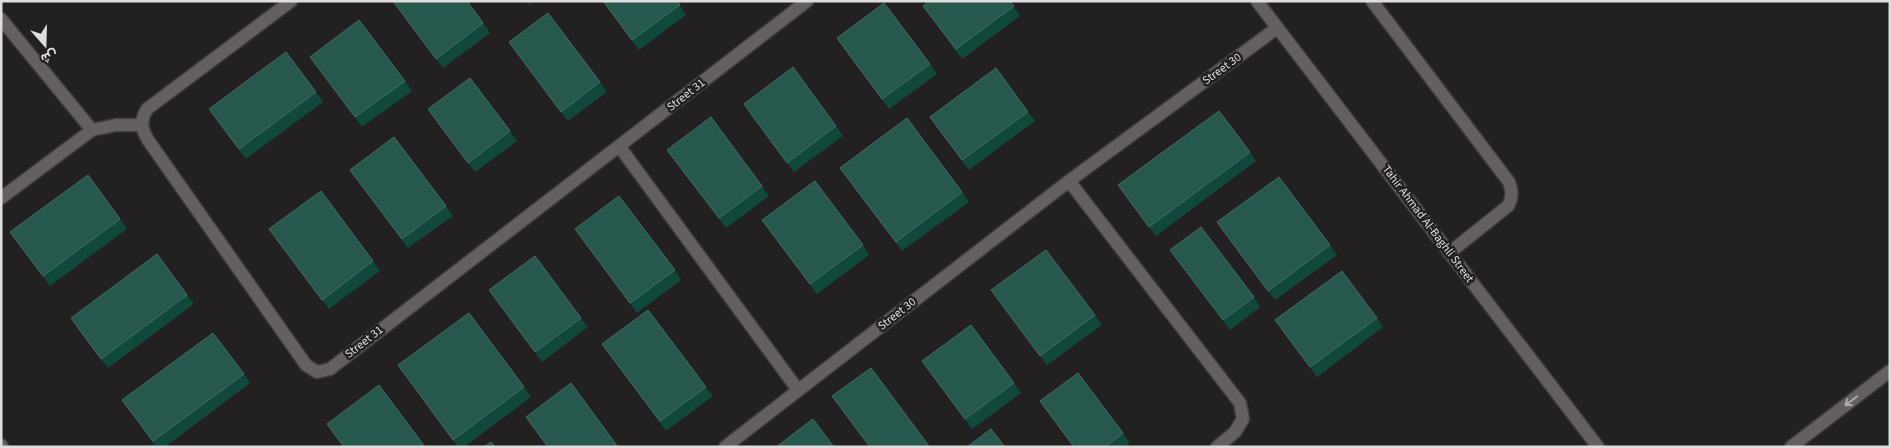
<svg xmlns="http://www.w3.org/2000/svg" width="1891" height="448" font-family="'Source Sans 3',Vazirmatn,sans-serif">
  <rect width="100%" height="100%" fill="#232021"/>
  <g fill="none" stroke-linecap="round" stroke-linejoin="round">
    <g stroke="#3f3c3d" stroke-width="15">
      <path id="minor" d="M291,1l-144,108c-7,12 -6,19 1,31l158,225 11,7 13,-3 477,-368
        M1257,1l341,446
        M1372,1l137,181c3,9 4,15 -1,24l-59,47
        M1,19l91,111
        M619,146l179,244
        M1069,181l171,222 3,16 -8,13 -18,15
        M1,198l91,-68 24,-5h25
        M1,445l1,2
        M725,447l344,-266 208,-153
        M1791,447l99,-76"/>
    </g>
    <use href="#minor" stroke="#646062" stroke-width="12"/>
  </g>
  <path fill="#10483b" d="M528,1h7l-5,4z
    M603,1h74l9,14 -47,35z
    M1010,1l10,15 -58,43 -39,-53z
    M399,10l84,13 7,10 -47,35z
    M837,38l93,26 7,10 -48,35z
    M516,52l84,30 7,10 -39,29z
    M317,66l88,15 7,10 -50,36z
    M996,68l39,53 -66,49 -32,-43z
    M316,92l7,10 -77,57 -30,-40z
    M750,114l86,12 7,10 -49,36z
    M435,119l75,12 7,10 -42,31z
    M667,150l95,36 7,10 -43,32z
    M1250,152l6,9 -100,75 -31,-41z
    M847,177l115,15 7,10 -67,49z
    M357,179l89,27 7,10 -45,32z
    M120,219l7,10 -77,57 -33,-44z
    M769,230l94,15 6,10 -52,39z
    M1224,232l106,13 7,10 -62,45z
    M276,239l97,22 7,10 -51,38z
    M582,239l93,31 6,10 -44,33z
    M1170,250l84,47 6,10 -30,23z
    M187,295l7,9 -86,64 -31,-40z
    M496,300l85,18 7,9 -46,35z
    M998,300l97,15 7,10 -55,40z
    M1377,318l6,9 -66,50 -35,-47z
    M609,354l97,33 7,9 -47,35z
    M398,365l126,22 7,10 -67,50h-6z
    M929,371l85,12 7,10 -49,36z
    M244,374l6,9 -85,64h-9l-34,-47z
    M1040,401l83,32 7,10 -5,4h-51z"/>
  <path fill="#26584d" stroke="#436d64" d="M393,1h74l16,22 -47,36z
    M603,1h74l3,4 -48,35z
    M929,1h81l4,5 -58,43 -33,-43z
    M884,3l46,61 -48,35 -45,-61z
    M548,13l52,69 -39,30 -52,-70z
    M359,20l46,61 -50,36 -45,-60z
    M286,52l30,40 -77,57 -30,-40z
    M793,67l43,59 -49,37 -43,-59z
    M996,68l32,44 -66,48 -32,-43z
    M470,78l40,53 -42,32 -40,-54z
    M1219,111l31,41 -101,75 -31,-42z
    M711,117l51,69 -43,32 -52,-68z
    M907,118l55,74 -66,50 -56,-74z
    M394,137l52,69 -44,33 -52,-69z
    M88,175l32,44 -77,57 -33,-44z
    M1279,177l51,68 -62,46 -51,-69z
    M815,181l48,64 -53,39 -48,-64z
    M321,191l52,70 -51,39 -53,-71z
    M619,196l56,74 -45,33 -55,-74z
    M1201,227l53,70 -31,23 -53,-70z
    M1046,250l49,65 -55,41 -49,-66z
    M157,254l30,41 -86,64 -30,-41z
    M535,256l46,62 -46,34 -46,-62z
    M1342,271l35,47 -67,49 -35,-47z
    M648,310l58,77 -46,34 -58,-77z
    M469,313l55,74 -71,53 -55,-75z
    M971,325l43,58 -49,36 -43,-58z
    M213,333l31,41 -91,67 -31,-41z
    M871,368l58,78v1h-59l-38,-51z
    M1078,373l45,60 -18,14h-31l-34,-46z
    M571,383l47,64h-70l-22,-30z
    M379,385l46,62h-81l-17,-23z
    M813,419l21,28h-58z
    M991,429l14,18h-38z
    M491,442l4,5h-11z"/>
  <defs><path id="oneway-shaft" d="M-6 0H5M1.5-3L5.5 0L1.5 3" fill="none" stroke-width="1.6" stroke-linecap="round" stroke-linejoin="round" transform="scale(1.25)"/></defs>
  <use stroke="#aeabac" href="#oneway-shaft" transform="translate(1851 401) rotate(143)"/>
  <g text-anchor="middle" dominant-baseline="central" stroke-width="5" stroke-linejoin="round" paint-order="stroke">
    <g font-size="12" fill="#dfddde" stroke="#232021">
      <text transform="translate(1222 69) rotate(-36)">Street 30</text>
      <text transform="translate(686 95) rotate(-38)">Street 31</text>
      <text transform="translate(1428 224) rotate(53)">Tahir Ahmad Al-Baghli Street</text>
      <text transform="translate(897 314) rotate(-38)">Street 30</text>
      <text transform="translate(364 342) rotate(-38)">Street 31</text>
    </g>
  </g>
  <rect width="1891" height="448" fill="none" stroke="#dfddde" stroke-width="5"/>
  <g transform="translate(45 45) rotate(160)" stroke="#232021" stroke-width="4" paint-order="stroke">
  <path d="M0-4L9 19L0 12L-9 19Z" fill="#dfddde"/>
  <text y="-8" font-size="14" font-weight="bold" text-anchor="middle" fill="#dfddde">ش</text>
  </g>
</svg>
